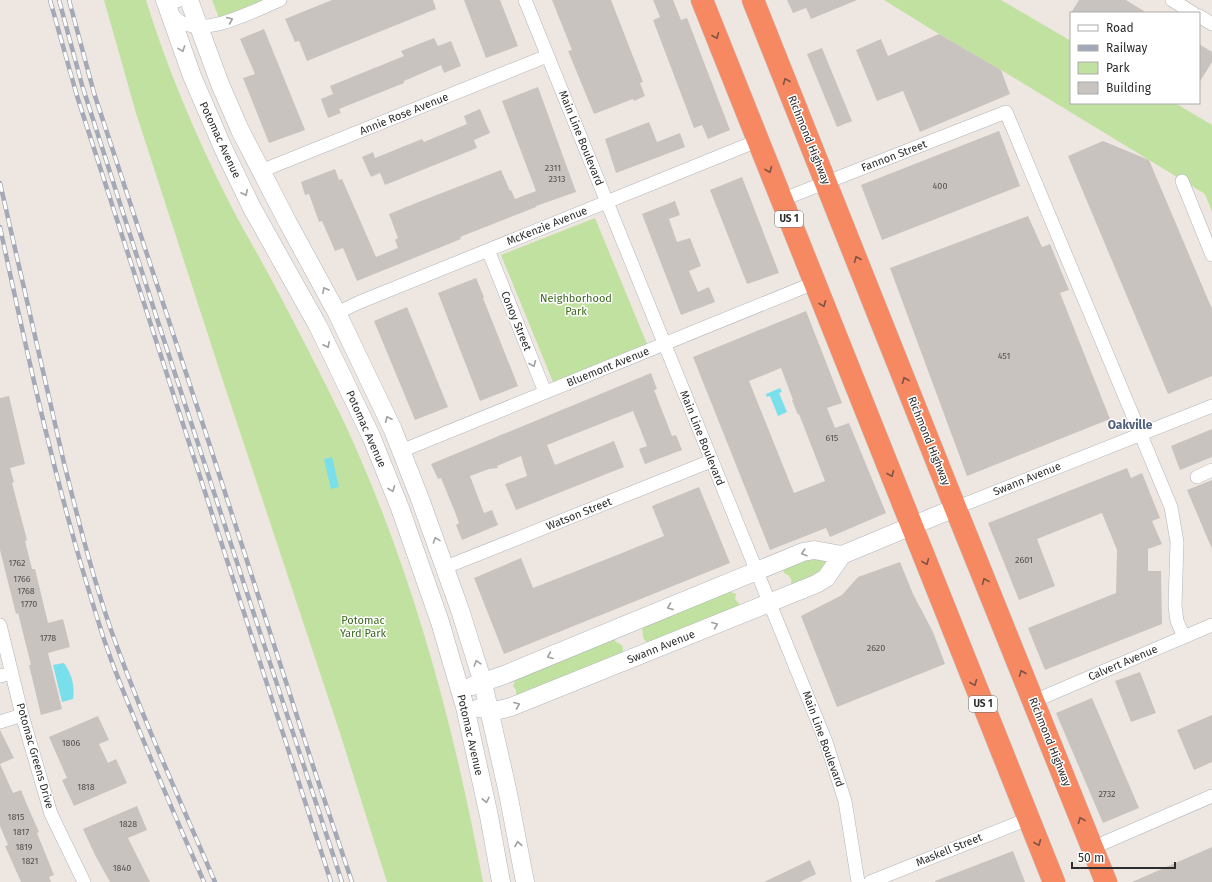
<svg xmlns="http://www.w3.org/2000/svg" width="1212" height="882" font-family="'Fira Sans',sans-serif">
  <rect width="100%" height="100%" fill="#eee6e0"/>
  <path fill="#c1e1a0" d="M104,0h42c21,68 49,134 81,198 16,32 34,61 50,92 23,44 46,88 67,132 68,146 110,303 139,460h-96l-48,-152 -116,-349 -87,-268z
    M212,0h52l-45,18z
    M884,0h117l70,41v62h104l37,22v87l-7,-18 -204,-124 -62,-36z
    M595,218l52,126 -94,38 -52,-127z
    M810,557l19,3 2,7 -41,20c3,-7 1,-11 -6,-14l-1,-5z
    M730,590l1,2 5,2 -1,5 5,6 -90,39c-10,-6 -6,-9 -8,-19z
    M613,637l3,5 6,3 1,4 -1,5 -102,42 -4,-1v-5l-3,-4 3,-7z"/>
  <path fill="#79dfea" d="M780,388l2,4 -3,1 8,19 -9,4 -8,-20 -3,1 -1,-3z
    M332,457l7,30 -8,2 -7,-30z
    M64,663c8,12 11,22 9,36l-11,3 -9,-37z"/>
  <path fill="#c9c3bf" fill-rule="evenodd" d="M332,0h101l3,9 -129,52 -8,-20 -4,1 -10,-23z
    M464,0h36l18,46 -32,12z
    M552,0h59l32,82 -3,1 5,13 -11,5 -1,-2 -39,15 -26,-63 4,-1z
    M653,0h20l8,20 6,-2 43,112 -22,9 -6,-14 -8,3 -41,-108 7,-3z
    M787,0h70l-46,19 -5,-11 -13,5z
    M1079,0h47l21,13h-76z
    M264,29l41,101 -36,13 -26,-65 12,-4 -15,-35z
    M939,34l62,36 9,24 -90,38 -17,-41 -26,10 -21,-51 25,-11 7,17z
    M434,38l4,8 13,-5 10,25 -17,7 -3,-8 -37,16v2l-65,26 2,4 -13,5 -7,-19 12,-5 -3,-8 74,-30 -3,-5z
    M1199,44l13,8v10l-13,21z
    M822,48l30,73 -15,6 -30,-73z
    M538,87l38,105 -40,14v1l-76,30 1,2 -104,42 -14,-33 -8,3 -13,-30 -3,1 -10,-28 -4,1 -4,-13 34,-13 4,11 3,-1 34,78 22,-9 -3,-8 3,-2 -9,-24 27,-11 85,-33 9,21 1,-1 4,9 21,-8 -34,-90z
    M480,109l10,24 -16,7 3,8 -92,37 -5,-12 -9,4 -9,-20 11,-5 2,6 47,-19 2,3 43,-18 -3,-8z
    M649,122l8,20 23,-9 5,14 -69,26 -11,-34z
    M999,131l21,55 -138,54 -21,-55z
    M1103,141l46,19 63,149v67l-44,18 -100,-238z
    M742,177l37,96 -32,11 -37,-94z
    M675,201l5,14 -11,4 8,23 13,-4 11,28 -12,5 9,21 11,-5 6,15 -34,13 -39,-101z
    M1028,216l14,31 8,-3 19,46 -9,3 50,126 -143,57 -77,-208z
    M476,278l8,19 -1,1 35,88 -38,15 -42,-108z
    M407,307l41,100 -33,13 -41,-99z
    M806,311l36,92 -15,5 8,20 14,-5 37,90 -56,24 -4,-9 -56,22 -77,-193zM781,368l12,32h-1l6,15 1,-1 26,67 -31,12 -45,-112z
    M651,373l6,16 -3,1 18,46 4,-1 6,15 -37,14 -6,-15 8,-3 -14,-35 -86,34 8,20 59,-24 10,26 -73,29 -35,14 -11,-26 22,-8 -6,-20 -24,10 1,2 -9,1 -19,7 14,37 8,-3 6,15 -36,15 -6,-15 3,-2 -4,-11 -14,-34 -3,1 -7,-15z
    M9,396l16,68 -15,4 4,14 -2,1 15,57 -2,1 7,28h3l13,54 15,-4 7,28 -22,6 14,56 -21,6 -12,-50h2l-13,-52 -2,1 -16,-64v-152z
    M1212,429v28l-32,13 -9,-24z
    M1127,468l4,10 11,-5 18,45 -8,3 10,23 -14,5v22h13l1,53 -117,46 -17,-42 88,-35 1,-43 -15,-37 -65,26 18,47 -36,14 -31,-77z
    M1212,480v69l-25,-59z
    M699,487l31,76 -226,91 -30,-76 47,-20 12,30 74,-29 57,-23 -12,-30z
    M900,562l13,32 20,38 12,32 -108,43 -36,-91 41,-21 16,-18z
    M1140,672l16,41 -25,9 -16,-41z
    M1092,698l47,110 -36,15 -47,-110z
    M1212,715v47l-18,8 -17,-40z
    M98,716l11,24 -10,4 9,19 8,-4 11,24 -53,23 -12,-26 5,-2 -18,-41z
    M0,730l14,28 -14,6 13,29 8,-3 6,15 12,27 -2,1 17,42 -5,2 2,5h-30l-16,-36 3,-1 -8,-19z
    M137,806l10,24 -19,8 22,44h-40l-15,-27 -12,-26z
    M1212,847v35h-80z
    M1013,851l12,31h-90v-1z
    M810,860l6,14 -16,8h-36z"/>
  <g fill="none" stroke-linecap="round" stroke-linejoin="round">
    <g stroke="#b0b5bc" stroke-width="14">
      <path id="street" d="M525,0l301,742 19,59 13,81
        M1172,0l21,13
        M166,5l14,-5
        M169,12c4,3 7,7 12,10 25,15 74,-12 99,-22
        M1199,16l13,8
        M261,171l286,-115
        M1182,181l30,74
        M781,200l225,-88 165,395 6,35 -2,64 2,15 7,16
        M488,250l57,142
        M337,313l23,-11 397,-161
        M401,451l413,-168
        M1197,477l15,-7
        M955,508l257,-102
        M446,567l265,-106
        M0,625l22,90 29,99 33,68
        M0,676l12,-3
        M1034,701l178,-76
        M0,722l22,-7
        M1092,848l120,-52
        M870,882l158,-63"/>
    </g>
    <g stroke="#b0b5bc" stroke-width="19">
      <path id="secondary" d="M165,0l27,76 31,72 29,60 66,118 53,110 29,72 40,114 25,85 24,109 12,66
        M189,0l31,84 20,46 48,93 49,90 56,117 27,69 40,111 23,73 25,110 17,89
        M472,686l32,-11 299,-123 11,-2 28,5 113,-47
        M479,708l20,2 12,-3 305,-123 10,-6 16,-23"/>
    </g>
    <g stroke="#c4c4c4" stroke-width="23">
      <path id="highway" d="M702,0l352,882
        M753,0l194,487 159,395"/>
    </g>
    <use href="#street" stroke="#fff" stroke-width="13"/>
    <use href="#secondary" stroke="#fff" stroke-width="18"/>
    <use href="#highway" stroke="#f78962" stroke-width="22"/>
    <g stroke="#a3a9b6" stroke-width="4.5">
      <path id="rail" d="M50,0l27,96 254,786
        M59,0l23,85 78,243 182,554
        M69,0l25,93 116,353 104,323 38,113
        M0,183l64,280c14,56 28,112 47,167 30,85 68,168 104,252
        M0,227c29,136 59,273 102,406 9,29 21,58 33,87 22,54 45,108 69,162"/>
    </g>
    <use href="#rail" stroke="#fff" stroke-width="3" stroke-dasharray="9" stroke-linecap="butt"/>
  </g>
  <defs><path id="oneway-chevron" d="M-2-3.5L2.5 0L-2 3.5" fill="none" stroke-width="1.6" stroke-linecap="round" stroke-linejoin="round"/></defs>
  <g stroke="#a0a0a0">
    <use href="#oneway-chevron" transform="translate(230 20) rotate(-22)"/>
    <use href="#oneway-chevron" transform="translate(182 49) rotate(70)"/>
    <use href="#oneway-chevron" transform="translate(245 193) rotate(64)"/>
    <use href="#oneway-chevron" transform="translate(325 290) rotate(-119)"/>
    <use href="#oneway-chevron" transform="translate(327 345) rotate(64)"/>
    <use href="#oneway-chevron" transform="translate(533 364) rotate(68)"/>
    <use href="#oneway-chevron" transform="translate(388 419) rotate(-115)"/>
    <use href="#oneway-chevron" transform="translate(392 489) rotate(68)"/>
    <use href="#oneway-chevron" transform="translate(436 540) rotate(-110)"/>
    <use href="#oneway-chevron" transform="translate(804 553) rotate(162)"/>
    <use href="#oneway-chevron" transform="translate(670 607) rotate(158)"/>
    <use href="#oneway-chevron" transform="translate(715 625) rotate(-22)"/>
    <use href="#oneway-chevron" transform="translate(550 656) rotate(158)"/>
    <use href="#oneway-chevron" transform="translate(477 663) rotate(-107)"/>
    <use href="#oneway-chevron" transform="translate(517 705) rotate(-21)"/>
    <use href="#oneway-chevron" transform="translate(486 800) rotate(78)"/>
    <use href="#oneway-chevron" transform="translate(518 844) rotate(-100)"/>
  </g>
  <g stroke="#7e5242">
    <use href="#oneway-chevron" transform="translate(716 36) rotate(68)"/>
    <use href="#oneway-chevron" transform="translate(786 81) rotate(-112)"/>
    <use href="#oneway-chevron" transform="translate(769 170) rotate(68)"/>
    <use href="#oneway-chevron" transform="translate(857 259) rotate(-112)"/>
    <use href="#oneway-chevron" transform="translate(823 304) rotate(68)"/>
    <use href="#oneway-chevron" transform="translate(905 380) rotate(-112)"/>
    <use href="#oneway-chevron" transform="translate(891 474) rotate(68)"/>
    <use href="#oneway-chevron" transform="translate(926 562) rotate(68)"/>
    <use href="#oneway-chevron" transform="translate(985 581) rotate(-112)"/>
    <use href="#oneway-chevron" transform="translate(1022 673) rotate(-112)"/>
    <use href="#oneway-chevron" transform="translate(974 683) rotate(68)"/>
    <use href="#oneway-chevron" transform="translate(1081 820) rotate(-112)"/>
    <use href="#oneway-chevron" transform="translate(1038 843) rotate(68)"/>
  </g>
  <g text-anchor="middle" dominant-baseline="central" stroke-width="3" stroke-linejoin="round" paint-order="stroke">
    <g font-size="9" fill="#545252">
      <text x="553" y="168">2311</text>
      <text x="557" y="179">2313</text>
      <text x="940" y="186">400</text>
      <text x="1004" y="356">451</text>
      <text x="832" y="438">615</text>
      <text x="1024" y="560">2601</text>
      <text x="17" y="563">1762</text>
      <text x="22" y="579">1766</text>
      <text x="26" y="591">1768</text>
      <text x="29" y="604">1770</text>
      <text x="48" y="638">1778</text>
      <text x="876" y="648">2620</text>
      <text x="71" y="743">1806</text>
      <text x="86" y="787">1818</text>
      <text x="1107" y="794">2732</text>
      <text x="16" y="817">1815</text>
      <text x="128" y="824">1828</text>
      <text x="21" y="832">1817</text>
      <text x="24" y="847">1819</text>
      <text x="30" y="861">1821</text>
      <text x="122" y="868">1840</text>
    </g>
    <g fill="#fff" stroke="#6c6c6c" stroke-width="1">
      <rect x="775" y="211" width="28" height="16" rx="3"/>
      <rect x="969" y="696" width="28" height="16" rx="3"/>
    </g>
    <g font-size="10" font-weight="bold" fill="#2d2d2d">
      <text x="789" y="219">US 1</text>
      <text x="983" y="704">US 1</text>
    </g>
    <g font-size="11" fill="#2d2d2d" stroke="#fff">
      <text transform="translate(404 114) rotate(-22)">Annie Rose Avenue</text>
      <text transform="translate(581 138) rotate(68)">Main Line Boulevard</text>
      <text transform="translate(220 140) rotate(65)">Potomac Avenue</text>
      <text transform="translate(809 140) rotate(68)">Richmond Highway</text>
      <text transform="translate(894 156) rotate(-21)">Fannon Street</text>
      <text transform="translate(547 226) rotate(-22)">McKenzie Avenue</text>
      <text transform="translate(516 321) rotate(68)">Conoy Street</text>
      <text transform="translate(608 367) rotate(-22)">Bluemont Avenue</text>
      <text transform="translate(366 429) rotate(66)">Potomac Avenue</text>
      <text transform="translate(702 438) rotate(68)">Main Line Boulevard</text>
      <text transform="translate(929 441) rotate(68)">Richmond Highway</text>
      <text transform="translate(1027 479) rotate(-22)">Swann Avenue</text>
      <text transform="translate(579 514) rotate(-22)">Watson Street</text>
      <text transform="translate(661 647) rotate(-22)">Swann Avenue</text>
      <text transform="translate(1123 663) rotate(-23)">Calvert Avenue</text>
      <text transform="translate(470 735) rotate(77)">Potomac Avenue</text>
      <text transform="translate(823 739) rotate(70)">Main Line Boulevard</text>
      <text transform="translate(1050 742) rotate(68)">Richmond Highway</text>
      <text transform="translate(35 756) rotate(74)">Potomac Greens Drive</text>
      <text transform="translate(949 850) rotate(-22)">Maskell Street</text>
    </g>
    <g font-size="11" fill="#3b681f" stroke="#fff">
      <text x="576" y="298">Neighborhood<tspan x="576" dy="13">Park</tspan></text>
      <text x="363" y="620">Potomac<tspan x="363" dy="13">Yard Park</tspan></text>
    </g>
    <g font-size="12" font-weight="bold" fill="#4f5f7c" stroke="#fff">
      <text x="1130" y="425">Oakville</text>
    </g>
  </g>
  <rect x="1070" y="12" width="130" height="92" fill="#ffffff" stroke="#ababab"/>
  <rect x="1078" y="25" width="20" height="6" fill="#ffffff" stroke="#ababab"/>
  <text x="1106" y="32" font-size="12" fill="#2d2d2d">Road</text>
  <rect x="1078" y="45" width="20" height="6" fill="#a3a9b6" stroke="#ababab"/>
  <text x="1106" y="52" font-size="12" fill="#2d2d2d">Railway</text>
  <rect x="1078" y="62" width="20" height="12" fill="#c1e1a0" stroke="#ababab"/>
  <text x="1106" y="72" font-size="12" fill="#2d2d2d">Park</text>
  <rect x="1078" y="82" width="20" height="12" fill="#c9c3bf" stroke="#ababab"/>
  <text x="1106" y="92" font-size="12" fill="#2d2d2d">Building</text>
  <path d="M1072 862v6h103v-6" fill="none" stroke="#2d2d2d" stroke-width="2"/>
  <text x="1078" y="862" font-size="12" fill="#2d2d2d" stroke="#ffffff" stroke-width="3" paint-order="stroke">50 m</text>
</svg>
